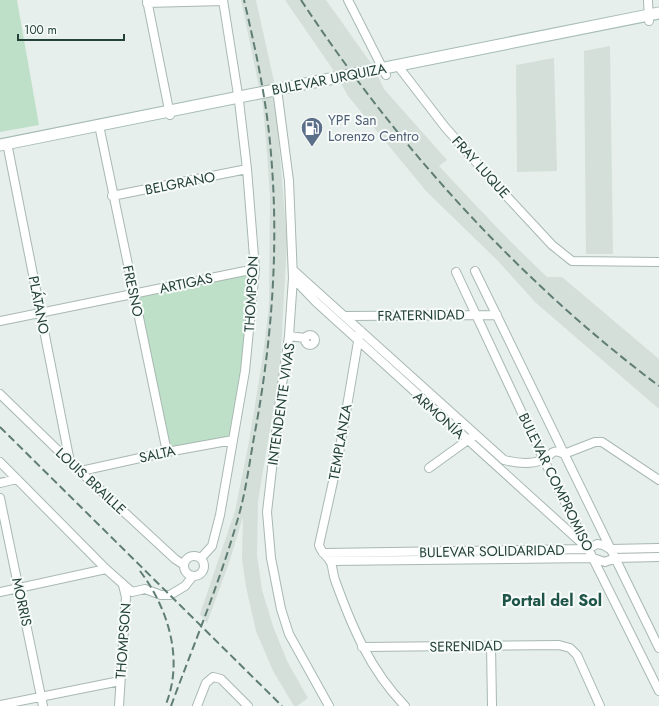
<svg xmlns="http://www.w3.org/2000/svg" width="659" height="706" font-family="Jost,sans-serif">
  <rect width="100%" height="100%" fill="#e6efeb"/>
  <path fill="#d4dfda" d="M241,0h15l19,86 -3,1 4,21 11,132 -7,129 -22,132 -1,54 5,35 12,39 14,34 20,35 -11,8h-3l-21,-35 -17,-40 -10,-44 -4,-28 1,-42 -14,46 -22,60 -7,-9 35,-103 14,-69 14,-87 6,-50 1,-107 -3,-45 -4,-47z
    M285,0h41l47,66 11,23 63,71 -8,6 28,30 42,44 38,37h15l97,82v50l-124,-107 -37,-41 -72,-70 -78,-95 -12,-22z
    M610,46l3,208h-27l-2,-203z
    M554,58l3,113 -40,1 -1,-107z"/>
  <path fill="#bfe0c8" d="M0,0h17l22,125 -39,7z
    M255,269l-22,171 -66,12 -34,-157z"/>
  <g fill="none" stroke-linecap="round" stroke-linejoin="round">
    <g stroke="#a8b8b2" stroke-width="10">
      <path id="street" d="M147,0l23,115
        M348,0l38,75
        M648,0l1,21
        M147,3l76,-2
        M398,66l47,61 55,62 52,56 20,16 87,1
        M277,89l12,92 4,97 -4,58 -9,63 -13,113 4,46 10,51 8,25 40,72
        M100,130l67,322
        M8,148l62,314
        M112,196l135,-27
        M293,270l211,190c12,3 26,5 38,0 10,-3 8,-13 22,-6l31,-12h7l57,38
        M475,271l184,377
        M456,272l88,188 115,231
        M293,278l23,24 269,244
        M345,316l152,-1
        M0,321l255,-52
        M360,330l-22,129 -19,86c2,8 9,11 12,18 2,5 2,12 4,17 17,47 35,90 70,126
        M305 340a5 5 0 1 1 10 0a5 5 0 1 1-10 0Z
        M289,336l16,2
        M0,394l70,68 105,97 9,6
        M0,462l106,107 26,23 13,-3 16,6h9l15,-9 8,-10
        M429,468l43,-31
        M81,471l86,-19 66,-12
        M0,483l17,-4
        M0,498l43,208
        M323,553l265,-4 9,-5 6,1 7,4 49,-1
        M184 566a10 10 0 1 1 20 0a10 10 0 1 1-20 0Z
        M201,558l11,-12 8,-31 25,-144 10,-102 -8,-100 -8,-68 -16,-101
        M330,561l263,-3 12,4 10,-4 44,-1
        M0,592l106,-23
        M491,645l1,61
        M362,647l197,-2 11,3 7,7 23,51
        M0,705l120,-24
        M119,706l7,-109 -3,-12
        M197,706l9,-23 7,-6 8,2 27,27"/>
    </g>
    <g stroke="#a4bbb3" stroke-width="13">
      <path id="secondary" d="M0,145l659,-132"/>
    </g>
    <use href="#street" stroke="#fff" stroke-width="8"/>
    <use href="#secondary" stroke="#fff" stroke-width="11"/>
    <path stroke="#5f7d75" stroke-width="2" stroke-dasharray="8 4" stroke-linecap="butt" d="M301,0c97,147 217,280 358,386
      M0,427l282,279
      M140,571c28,37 44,88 26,133
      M171,706c24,-65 51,-129 69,-195 7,-26 10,-53 15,-79 17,-92 24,-185 16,-278 -4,-52 -15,-103 -27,-154"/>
  </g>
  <defs>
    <g id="fuel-pin" transform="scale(1.15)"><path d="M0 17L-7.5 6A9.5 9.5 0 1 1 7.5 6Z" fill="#5c6f8a" stroke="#f7fbf9"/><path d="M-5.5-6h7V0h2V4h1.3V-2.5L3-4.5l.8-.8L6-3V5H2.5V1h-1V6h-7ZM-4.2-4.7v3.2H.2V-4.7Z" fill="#fff"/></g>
  </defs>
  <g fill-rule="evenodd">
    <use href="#fuel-pin" x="312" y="128"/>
  </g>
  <g text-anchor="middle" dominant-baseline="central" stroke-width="4" stroke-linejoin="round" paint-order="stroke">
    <g font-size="14" fill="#24423a" stroke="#f7fbf9">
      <text transform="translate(329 79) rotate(-11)">BULEVAR URQUIZA</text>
      <text transform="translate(481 167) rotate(48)">FRAY LUQUE</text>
      <text transform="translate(180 183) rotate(-11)">BELGRANO</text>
      <text transform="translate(186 283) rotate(-12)">ARTIGAS</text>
      <text transform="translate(133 291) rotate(78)">FRESNO</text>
      <text transform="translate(251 294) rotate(-87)">THOMPSON</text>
      <text transform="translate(39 305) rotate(79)">PLÁTANO</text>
      <text transform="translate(421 315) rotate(-1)">FRATERNIDAD</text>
      <text transform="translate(281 404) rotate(-82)">INTENDENTE VIVAS</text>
      <text transform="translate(439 415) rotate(42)">ARMONÍA</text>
      <text transform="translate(340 442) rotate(-80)">TEMPLANZA</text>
      <text transform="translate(157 454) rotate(-12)">SALTA</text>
      <text transform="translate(91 481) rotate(43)">LOUIS BRAILLE</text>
      <text transform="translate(556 482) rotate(64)">BULEVAR COMPROMISO</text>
      <text transform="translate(492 551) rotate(-1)">BULEVAR SOLIDARIDAD</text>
      <text transform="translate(22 602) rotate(78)">MORRIS</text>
      <text transform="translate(123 641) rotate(-86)">THOMPSON</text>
      <text transform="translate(466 646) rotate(-1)">SERENIDAD</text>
    </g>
    <g font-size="14" fill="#4e5e75" stroke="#f7fbf9" text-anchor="start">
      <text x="328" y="120">YPF San<tspan x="328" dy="16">Lorenzo Centro</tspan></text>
    </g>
    <g font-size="16" font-weight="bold" fill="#1f5548" stroke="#f7fbf9">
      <text x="552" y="600">Portal del Sol</text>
    </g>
  </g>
  <path d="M18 34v6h106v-6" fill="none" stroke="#24423a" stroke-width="2"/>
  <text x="24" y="34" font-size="12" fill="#24423a" stroke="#f7fbf9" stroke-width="3" paint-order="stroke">100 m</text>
</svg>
